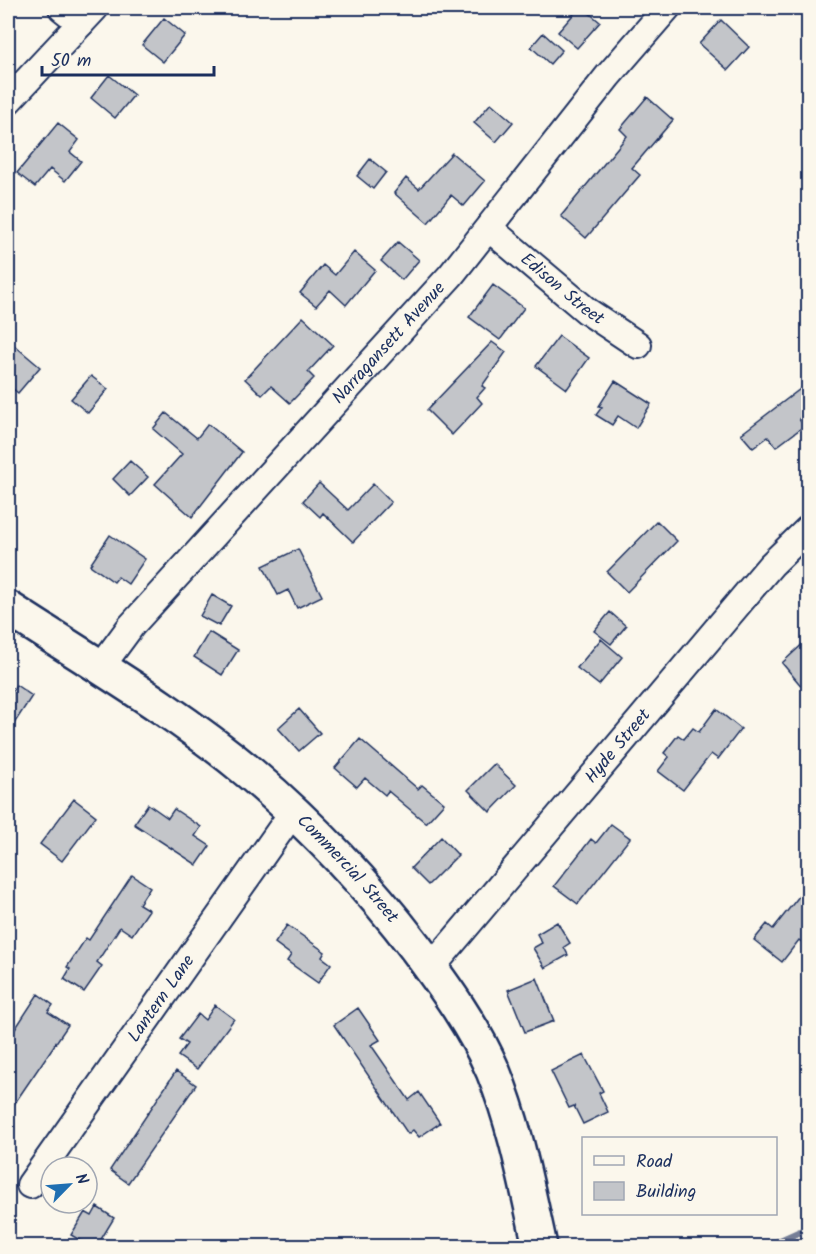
<svg xmlns="http://www.w3.org/2000/svg" width="816" height="1254" font-family="Kalam,sans-serif">
  <rect width="100%" height="100%" fill="#fbf7ec"/>
  <filter id="ink" filterUnits="userSpaceOnUse"><feTurbulence type="fractalNoise" baseFrequency=".0167" numOctaves="2"/><feDisplacementMap in="SourceGraphic" scale="12" xChannelSelector="R" yChannelSelector="G"/><feConvolveMatrix kernelMatrix="1 2 1 2 8 2 1 2 1" color-interpolation-filters="sRGB"/></filter>
  <g filter="url(#ink)">
    <g fill="none" stroke-linecap="round" stroke-linejoin="round">
      <path stroke="#747e96" stroke-width="7" d="M768,1246l40,-18"/>
    </g>
    <path fill="#c3c5c9" stroke="#1b2f5e" stroke-width="1.5" d="M579,8h4l17,14 -23,26 -19,-16z
      M164,18l21,17 -22,27 -21,-17z
      M721,20l28,27 -21,23 -29,-26z
      M543,33l19,17 -12,14 -19,-17z
      M109,75l25,20 -19,23 -24,-20z
      M647,97l26,23 -41,48 8,7 -54,63 -25,-22 66,-80 -7,-7z
      M491,103l22,19 -17,20 -22,-19z
      M58,123l21,17 -9,12 11,9 -16,20 -15,-12 -15,18 -18,-14z
      M452,153l33,28 -21,25 -13,-11 -23,28 -34,-30 12,-15 13,11z
      M370,159l16,13 -13,17 -16,-13z
      M398,242l21,18 -17,20 -21,-19z
      M354,252l21,18 -29,35 -16,-15 -14,16 -16,-13 23,-28 12,10z
      M493,285l31,23 -24,32 -31,-23z
      M303,317l30,28 -25,27 6,6 -24,25 -19,-17 -9,9 -17,-16z
      M559,336l30,22 -22,31 -31,-23z
      M8,340l32,27 -22,26 -10,-8z
      M492,342l14,10 -24,34 3,2 -8,9 5,6 -30,32 -25,-25z
      M91,376l17,13 -20,24 -17,-14z
      M615,381l36,23 -15,24 -18,-12 -6,9 -16,-10 6,-8 -3,-1z
      M808,383v28l-9,8 5,7 -28,21 -8,-10 -15,11 -12,-14z
      M166,413l31,25 11,-14 34,28 -50,65 -37,-33 27,-30 -29,-25z
      M130,461l18,16 -18,19 -17,-17z
      M319,483l29,27 25,-26 18,18 -38,40 -30,-29 -3,4 -17,-16z
      M657,521l20,20 -50,51 -20,-20z
      M110,535l35,24 -17,25 -10,-7 -4,5 -24,-17z
      M298,549l24,47 -25,12 -9,-18 -10,5 -15,-29z
      M212,595l19,11 -12,20 -19,-10z
      M610,612l16,14 -15,18 -17,-13z
      M209,632l29,18 -16,25 -28,-18z
      M601,639l21,18 -23,28 -22,-17z
      M808,639v55l-26,-31z
      M16,685l16,11 -24,37v-35z
      M299,709l21,24 -21,18 -21,-23z
      M716,709l25,20 -23,30 -7,-5 -28,36 -25,-19 11,-14 -5,-4 14,-18 6,4 9,-11 6,4z
      M360,739l58,50 4,-4 22,18 -18,20 -38,-32 -3,4 -20,-17 -8,9 -22,-19z
      M494,764l22,21 -26,27 -22,-22z
      M74,799l22,17 -34,45 -22,-17z
      M148,804l20,14 6,-9 27,18 -6,9 15,10 -13,19 -63,-41z
      M611,824l19,14 -52,66 -24,-18 37,-47 5,4z
      M441,837l17,18 -30,30 -17,-17z
      M132,875l18,12 -11,17 10,6 -17,25 -12,-8 -23,35 5,4 -18,26 -20,-13 6,-10 -3,-2 19,-29 3,2z
      M808,885v62l-9,-7 -17,22 -28,-22 13,-16 6,5z
      M557,922l13,21 -6,4 4,8 -23,13 -12,-20 9,-5 -5,-9z
      M287,925l38,27 -3,5 9,7 -13,19 -31,-22 4,-6 -16,-12z
      M537,978l17,43 -29,11 -17,-42z
      M38,994l15,11 -5,7 20,13 -60,88v-73z
      M215,1005l19,14 -37,50 -19,-13 9,-12 -8,-5 19,-25 7,6z
      M358,1008l22,32 -9,5 38,55 10,-8 21,31 -21,14 -6,-7 -5,4 -74,-109z
      M584,1055l19,36 -4,2 9,19 -25,12 -9,-18 -5,2 -18,-37z
      M176,1071l20,14 -68,98 -18,-13z
      M97,1207l17,11 -17,28h-7l-19,-11 14,-23 7,4z"/>
    <g fill="none" stroke-linecap="round" stroke-linejoin="round">
      <g stroke="#1b2f5e" stroke-width="30">
        <g id="minor">
          <path d="M62,8l19,15"/>
          <path d="M8,101l87,-93"/>
          <path id="s1" d="M490,229l97,82 51,34"/>
          <path id="s2" d="M100,668l31,-42 320,-351 157,-199 59,-68"/>
          <path id="s3" d="M431,968l340,-403 37,-36"/>
          <path id="s4" d="M30,1185l263,-373"/>
        </g>
      </g>
      <g stroke="#1b2f5e" stroke-width="38">
        <g id="secondary">
          <path id="s5" d="M8,608c81,53 168,103 243,166 61,52 117,111 165,174 29,39 58,79 77,123 23,56 34,117 47,175"/>
        </g>
      </g>
      <use href="#minor" stroke="#fbf7ec" stroke-width="26"/>
      <use href="#secondary" stroke="#fbf7ec" stroke-width="33"/>
    </g>
  </g>
  <g text-anchor="middle" dominant-baseline="central" stroke-width="4.5" stroke-linejoin="round" paint-order="stroke">
    <g font-size="18" fill="#1b2f5e" stroke="#fbf7ec">
      <text stroke="none"><textPath href="#s1" startOffset="94">Edison Street</textPath></text>
      <text stroke="none"><textPath href="#s2" startOffset="435">Narragansett Avenue</textPath></text>
      <text stroke="none"><textPath href="#s3" startOffset="290">Hyde Street</textPath></text>
      <text stroke="none"><textPath href="#s5" startOffset="430">Commercial Street</textPath></text>
      <text stroke="none"><textPath href="#s4" startOffset="228">Lantern Lane</textPath></text>
    </g>
  </g>
  <rect width="816" height="1254" fill="none" stroke="#fbf7ec" stroke-width="30"/>
  <rect x="15" y="15" width="786" height="1224" fill="none" stroke="#1b2f5e" stroke-width="2" filter="url(#ink)"/>
  <rect x="582" y="1137" width="195" height="78" fill="#fbf7ec" stroke="#a1a7b3" stroke-width="1.5"/>
  <rect x="594" y="1156" width="30" height="9" fill="#fbf7ec" stroke="#a1a7b3" stroke-width="1.5"/>
  <text x="636" y="1167" font-size="18" fill="#1b2f5e">Road</text>
  <rect x="594" y="1182" width="30" height="18" fill="#c3c5c9" stroke="#a1a7b3" stroke-width="1.5"/>
  <text x="636" y="1197" font-size="18" fill="#1b2f5e">Building</text>
  <g transform="translate(69 1185) rotate(65)"><circle r="28" fill="#fbf7ec" stroke="#a1a7b3" stroke-width="1.5"/>
  <path d="M0-4.5L10 22L0 15L-10 22Z" fill="#1f6fb2"/>
  <text y="-9" font-size="16" font-weight="bold" text-anchor="middle" fill="#1b2f5e">N</text>
  </g>
  <path d="M42 66v9h172v-9" fill="none" stroke="#1b2f5e" stroke-width="3"/>
  <text x="51" y="66" font-size="18" fill="#1b2f5e" stroke="#fbf7ec" stroke-width="4.5" paint-order="stroke">50 m</text>
</svg>
